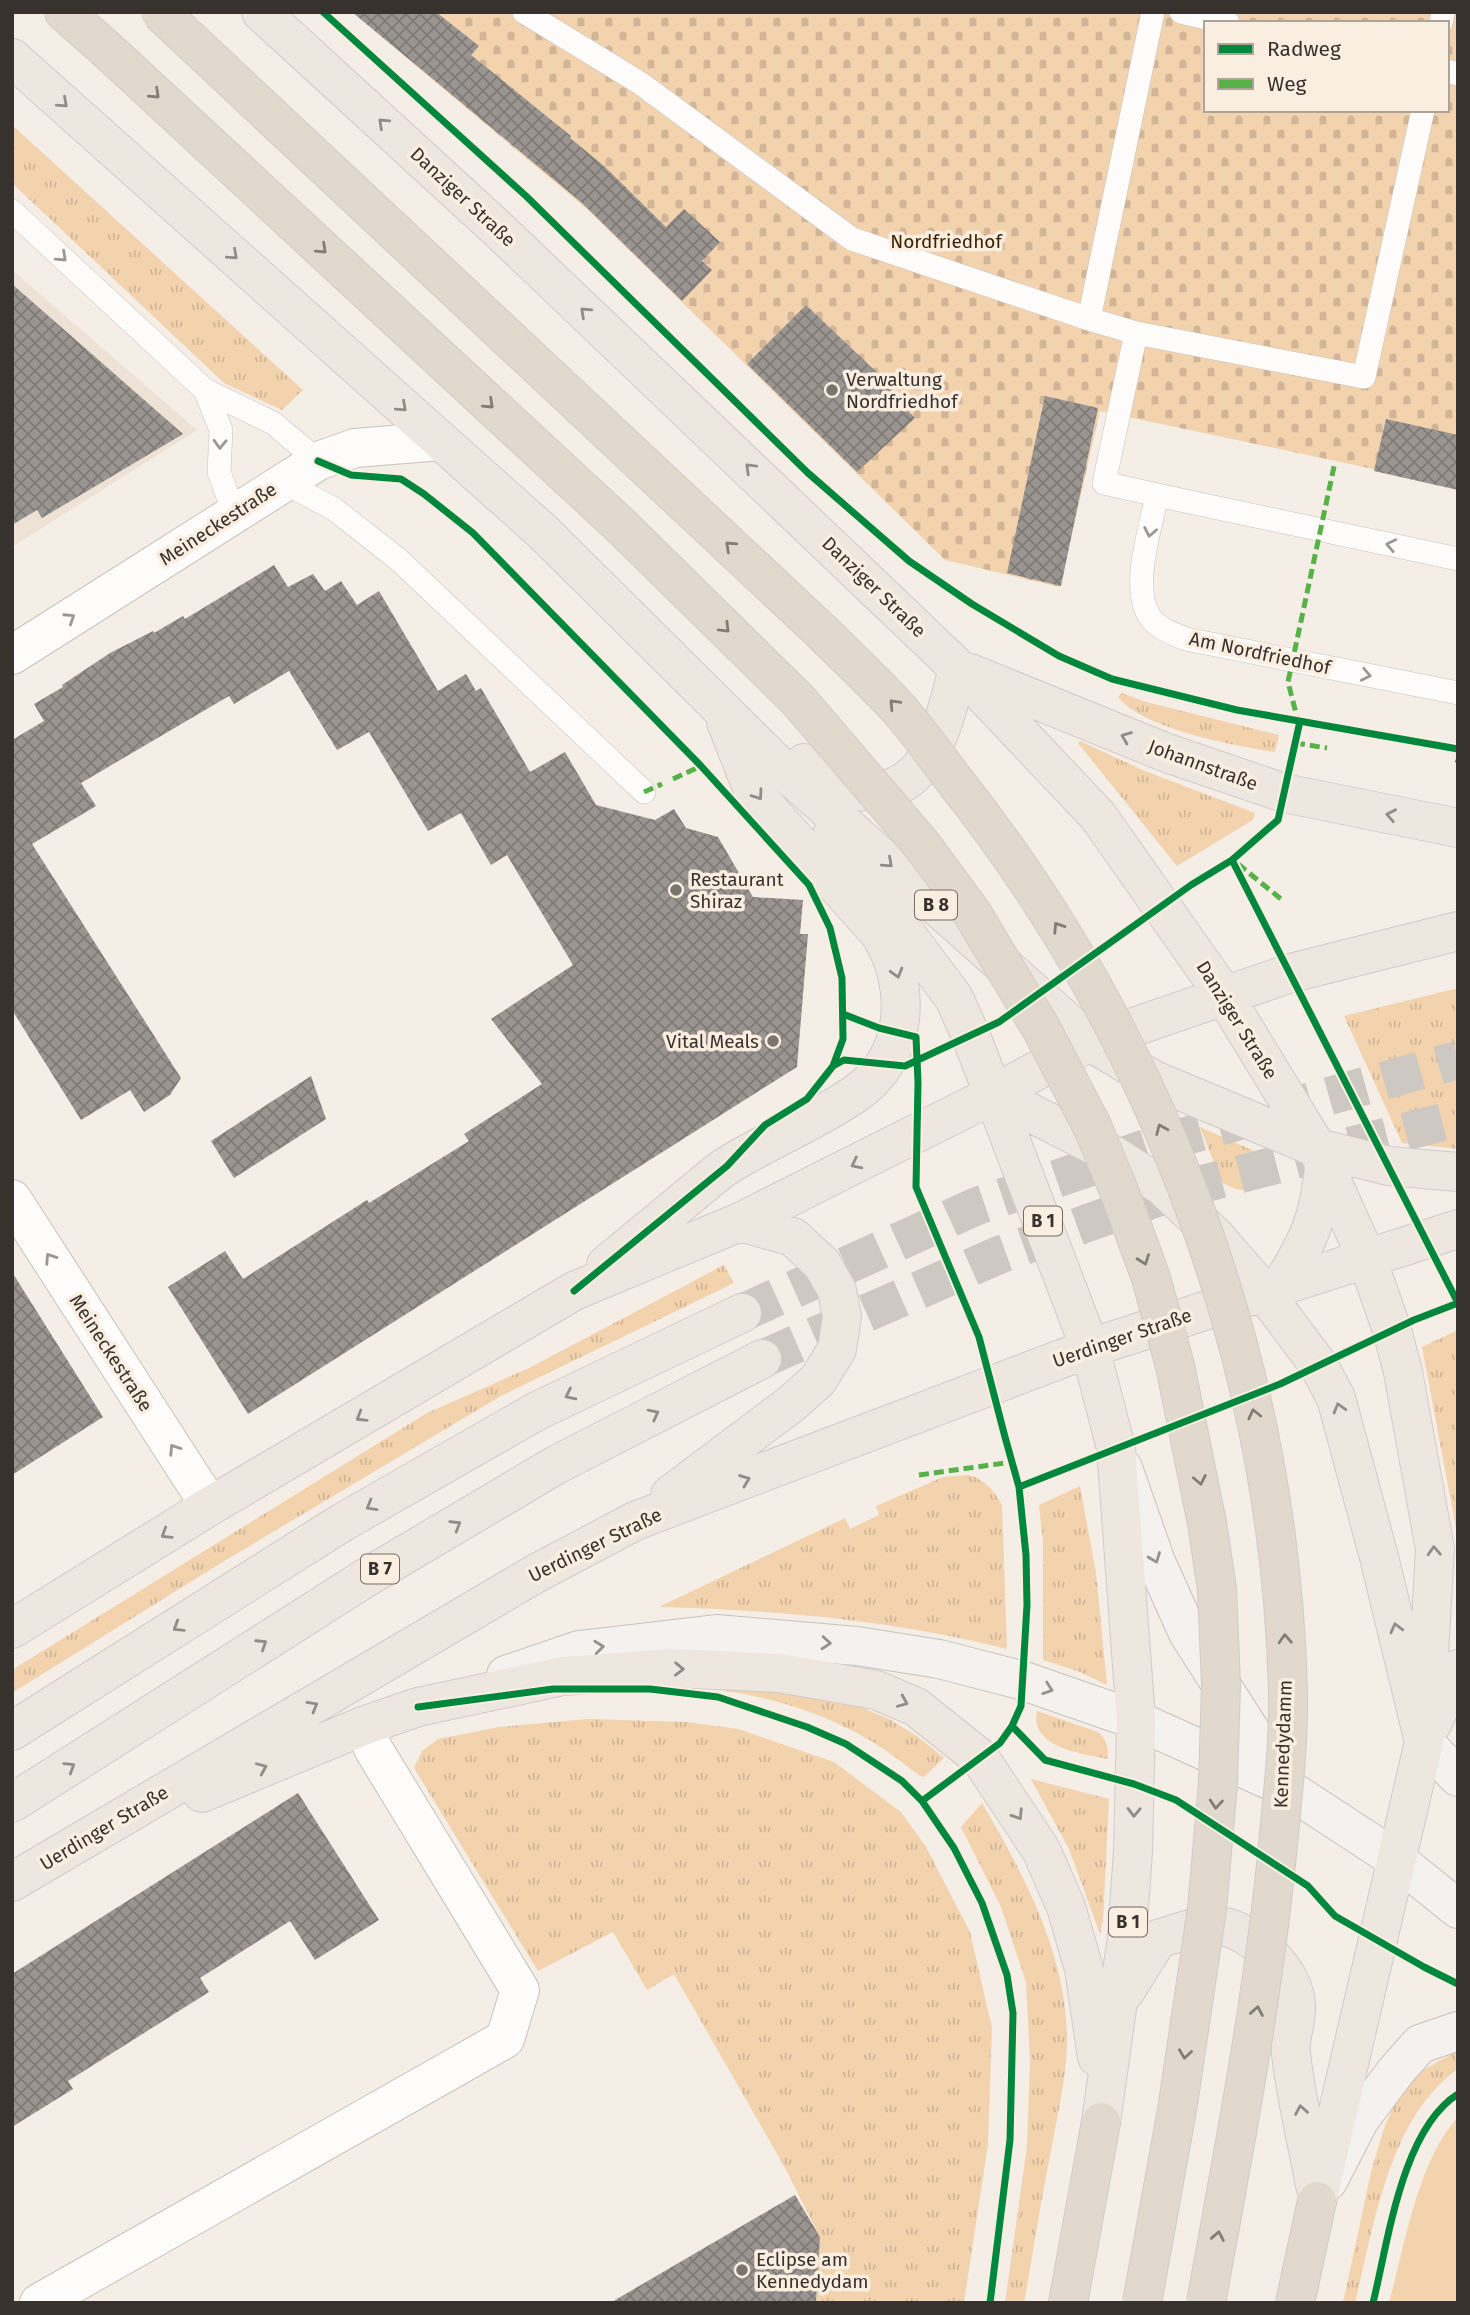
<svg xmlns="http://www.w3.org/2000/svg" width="1470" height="2315" font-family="'Fira Sans',sans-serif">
  <defs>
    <pattern id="grass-tufts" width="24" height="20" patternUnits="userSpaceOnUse" patternTransform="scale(1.75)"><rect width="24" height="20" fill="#f3d2ae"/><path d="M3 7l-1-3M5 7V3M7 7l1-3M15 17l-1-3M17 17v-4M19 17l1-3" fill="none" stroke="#d1b596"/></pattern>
    <pattern id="cemetery-stones" width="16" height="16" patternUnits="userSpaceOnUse" patternTransform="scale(1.75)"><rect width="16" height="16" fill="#f3d2ae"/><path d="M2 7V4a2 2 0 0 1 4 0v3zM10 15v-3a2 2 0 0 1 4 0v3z" fill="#d1b596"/></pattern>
    <pattern id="building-cross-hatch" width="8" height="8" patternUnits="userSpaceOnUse" patternTransform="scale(1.75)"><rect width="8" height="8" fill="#9a9591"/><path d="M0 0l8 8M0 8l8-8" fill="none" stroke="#7e7a77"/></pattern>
  </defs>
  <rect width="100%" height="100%" fill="#f4eee7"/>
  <path fill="#eee2d6" d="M12,270l185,160 -185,117z"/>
  <path fill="url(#grass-tufts)" d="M12,125l291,265 -21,20 -58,-27 -212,-200z
    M1122,693l24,9 133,33 -4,17c-40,-6 -132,-23 -157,-55z
    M1080,741l65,30 110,42 -2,7 -76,46 -99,-123z
    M1458,988v161l-56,-6 -58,-127z
    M1200,1127l52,23 6,5 -1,30c-12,11 -22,3 -35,-2z
    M724,1265l10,18 -233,113 -280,167 -209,130v-23l415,-257 102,-45z
    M1458,1330v209l-36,-192z
    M969,1475c16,5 25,15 33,30l5,144c-115,-29 -230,-39 -348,-42l186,-89 5,11 29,-14 -3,-9 67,-29z
    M1080,1486l16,87 11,112 -27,-13 -37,-12v-118l-4,-37z
    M726,1681l113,17 50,21 28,17 27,22 -20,19 -4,-1c-16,-12 -32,-25 -49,-35 -45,-27 -94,-42 -145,-50z
    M1037,1711l61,21c9,8 10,15 10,27 -27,-6 -78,-11 -71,-48z
    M588,1719l99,3 51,7 96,33 67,50 25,35 44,85 22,96 -4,116 -24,159h-148l4,-66 -36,-71 -110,-192 -27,16 -34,-58 -75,39 -124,-203 8,-17 16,-12 61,-12z
    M1031,1779l78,20 -6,122 -3,13 -31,-85z
    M982,1803c43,73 87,156 85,243 -1,34 -11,76 -17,110 -10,49 -17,98 -26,147h-19l22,-157 3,-85 -4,-79 -25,-75 -40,-80z
    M1457,2051l1,18c-69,48 -84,157 -103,234h-12l28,-131 14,-47 14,-29 24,-26z"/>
  <path fill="url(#cemetery-stones)" fill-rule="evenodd" d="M352,12h1106v475l-358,-76 -40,176 -115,-27 -357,-350zM1206,23h241v87h-241z"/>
  <path fill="#f3d2ae" d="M1458,2117v186h-69c16,-59 28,-140 69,-186z"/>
  <path fill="url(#building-cross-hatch)" d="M352,12h84l43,34 -8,9 100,81 -1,2 34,28 62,61 18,-18 36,33 -18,19 10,9 -30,31 -101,-99z
    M12,284l171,150 -141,84 -5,-8 -25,15z
    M806,305l87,83 -4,4 26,26 -58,54 -110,-108z
    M1045,396l53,12 -37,178 -54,-13z
    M1386,419l72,16v55l-84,-19z
    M274,565l14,22 25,-13 12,17 16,-10 16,24 22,-14 59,100 28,-17 10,17 5,-3 49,84 35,-20 31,53 59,15 19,-11 12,19 32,9 35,60 50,3 -3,34h8l-11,133 -549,347 -80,-127 57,-36 18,28 124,-79 2,3 100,-62 -5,-7 78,-50 -51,-65 82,-54 -66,-110 -16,10 -30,-52 -33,18 -59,-99 -32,18 -48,-79 -55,33 -5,-8 -148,87 15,23 -64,38 149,234 -11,17 -26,17 -14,-22 -49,30 -69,-110v-270l32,-19 -10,-17 29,-17 -1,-2 48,-32 43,-22 1,2 29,-17 2,3z
    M311,1076l15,43 -92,59 -23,-37z
    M12,1272l91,145 -91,58z
    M298,1793l81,127 -64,40 -25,-39 -90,57 9,14 -141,89 5,8 -61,38v-153z
    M795,2195l25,42 -4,66h-206z"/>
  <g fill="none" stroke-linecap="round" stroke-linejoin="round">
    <path stroke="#cec8c2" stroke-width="38" stroke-dasharray="38 19" stroke-linecap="butt" d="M742,1313l235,-107 184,-63 297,-83
      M762,1359l237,-104 180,-65 279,-72"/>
    <g stroke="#c7c2bc" stroke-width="24">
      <path id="lane" d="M524,12l116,71 212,156 237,80 47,14 228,44 59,-267
        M1181,12l47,11
        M1441,23l2,-11
        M1447,71l11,3
        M12,211l193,179 16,40 -2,42 15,41
        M1089,319l64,-307
        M1136,333l-32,150 53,12
        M205,390l68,33 45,38
        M283,482l51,27 65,51 245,232
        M1458,559l-301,-64c-6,32 -27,93 -7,122 8,12 24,17 36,22l272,54"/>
    </g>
    <g stroke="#c7c2bc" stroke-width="40">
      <path id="street" d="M12,655l306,-194 37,-13 86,-7
        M12,1199l198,307
        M39,2303l466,-264 15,-49 -146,-240 -11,-24"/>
    </g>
    <g stroke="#c7c2bc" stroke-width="40">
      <path id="secondary" d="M1123,1468l33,94 32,71 99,155
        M506,1675l73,-25 137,-16 141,12 82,13 85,22 112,39 151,68 110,72 61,49
        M1424,1742l34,35
        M1328,2181l32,-62 36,-48 24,-27 38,-13"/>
    </g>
    <g stroke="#cfccc8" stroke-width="40">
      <path id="primary" d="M261,12l240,220 457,436 140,148 126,179 93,153 50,111 25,71 11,42 32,177 -11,193
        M12,58l531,474 239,237 308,273 64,38 163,68 72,18 69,6
        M970,673l197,80 117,40 174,35
        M804,763c13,9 27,21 41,27 7,3 19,1 27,1 61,0 74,-78 86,-123
        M832,835l122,163 17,38 119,312 26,100 20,272 -3,131 -6,86 -26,185
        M994,1094l121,62 47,30 53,50 48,55 56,75 17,32 43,159 45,185 -107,459
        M606,1265c27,-23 55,-45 82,-68 14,-11 27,-24 42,-33 41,-25 86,-43 125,-70 55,-37 57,-110 24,-161l-125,-140 -28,-71
        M1281,1285c27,-43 38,-66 43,-117
        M670,1495l121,-91 27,-24 19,-31 5,-32 -5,-27 -15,-26 -29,-27 -53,-15
        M12,1629l198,-123 364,-215 166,-69 231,-116 119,-64 201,-69 167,-42
        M1432,1724l26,-55
        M12,1731l331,-209 194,-111 205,-98
        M202,1793l161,-67 55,-19 145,-31 110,-8 106,5 97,17 40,17 64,51 61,92 25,57 18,62 13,88
        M12,1803l355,-226 189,-112 206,-106
        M12,1882l523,-308 100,-53 455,-173 368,-119
        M1125,1992l33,-53c20,-6 41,-15 62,-13 33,4 76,47 76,80 1,16 -7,32 -5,48 5,44 16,88 24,131"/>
    </g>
    <g stroke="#cfccc8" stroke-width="40">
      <path id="highway" d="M64,12l41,36
        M1068,2303l33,-181
        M1295,2303l22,-102"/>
    </g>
    <use href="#lane" stroke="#fdfcfb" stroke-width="23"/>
    <use href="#street" stroke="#fdfcfb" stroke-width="38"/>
    <use href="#secondary" stroke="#f5f1ee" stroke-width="38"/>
    <use href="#primary" stroke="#ede7e0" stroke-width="38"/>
    <use href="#highway" stroke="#e2d9ce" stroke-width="38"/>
    <g stroke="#cfccc8" stroke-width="40" stroke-linecap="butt">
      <path id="highway-bridge" d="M160,12l661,619c26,26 53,51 77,77 20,23 38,48 56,72 205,258 326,582 334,912 1,54 -6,109 -11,163 -15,150 -44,299 -71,448
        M105,48l515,477 178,175 124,145 50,68 70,117 51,98 28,68 30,82 24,88 32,157 10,66 4,96 -3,98 -11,126 -30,201 -35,193"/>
    </g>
    <use href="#highway-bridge" stroke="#e2d9ce" stroke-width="38"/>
    <path stroke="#56b246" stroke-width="5" stroke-dasharray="10 5" stroke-linecap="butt" d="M1299,725l-11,-43 47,-220
      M1295,743l32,5
      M1457,763l1,-3
      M673,779l28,-13
      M644,792l18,-8
      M1238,864l43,35
      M919,1475l93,-13"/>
    <g stroke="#faeee1" stroke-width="11">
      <path id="cycleway" d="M323,12l203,184 282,277 101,88 63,43 87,52 53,23 125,31 221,39
        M318,461l33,14 50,4 23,15 49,39 228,233 108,119 21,43 12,50 1,61 -10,27 -26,33 -42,26 -38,41 -153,125
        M843,1014l36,14 37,9 2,45 -2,105 63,150 26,100 14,50 7,68 1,50 -6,101 -9,20 -12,17 -78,58
        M833,1066l11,-6 61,6 94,-44 192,-137 41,-25 46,-40 22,-99
        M1019,1487l261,-103 134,-64 44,-17 -226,-443
        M418,1707l135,-18h97l68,8 89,30 39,17 56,37 20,20 32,47 28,55 25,72 6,38 -3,127 -20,163
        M1012,1726l33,34 89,24 42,16 132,86 27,30 89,51 34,17
        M1373,2303c15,-61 29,-174 85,-209"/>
    </g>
    <use href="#cycleway" stroke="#00873e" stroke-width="7"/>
  </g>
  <defs><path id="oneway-chevron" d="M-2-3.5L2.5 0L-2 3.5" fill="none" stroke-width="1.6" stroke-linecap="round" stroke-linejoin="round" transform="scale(1.75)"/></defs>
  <g stroke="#847d75">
    <use href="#oneway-chevron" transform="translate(155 94) rotate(43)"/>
    <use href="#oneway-chevron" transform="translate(322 249) rotate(43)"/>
    <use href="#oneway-chevron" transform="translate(489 404) rotate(43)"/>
    <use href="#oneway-chevron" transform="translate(730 546) rotate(-137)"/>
    <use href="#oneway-chevron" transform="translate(725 628) rotate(45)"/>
    <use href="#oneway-chevron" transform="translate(894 704) rotate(-133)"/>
    <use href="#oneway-chevron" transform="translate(1058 927) rotate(-123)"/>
    <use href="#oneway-chevron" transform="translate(1161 1129) rotate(-113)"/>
    <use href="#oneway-chevron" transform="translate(1144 1260) rotate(70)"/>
    <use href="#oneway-chevron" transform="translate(1254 1414) rotate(-103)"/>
    <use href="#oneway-chevron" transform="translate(1200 1480) rotate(79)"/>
    <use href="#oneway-chevron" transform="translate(1285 1639) rotate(-93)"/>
    <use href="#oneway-chevron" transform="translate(1216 1804) rotate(95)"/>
    <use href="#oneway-chevron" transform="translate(1257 2011) rotate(-80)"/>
    <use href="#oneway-chevron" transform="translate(1185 2054) rotate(98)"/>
    <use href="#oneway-chevron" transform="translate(1218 2236) rotate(-80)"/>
  </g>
  <g stroke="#928c86">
    <use href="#oneway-chevron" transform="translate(63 103) rotate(42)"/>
    <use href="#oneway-chevron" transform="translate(383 123) rotate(-137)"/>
    <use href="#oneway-chevron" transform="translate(233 255) rotate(42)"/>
    <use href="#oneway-chevron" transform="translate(585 312) rotate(-137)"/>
    <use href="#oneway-chevron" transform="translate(402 407) rotate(42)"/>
    <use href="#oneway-chevron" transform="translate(750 468) rotate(-136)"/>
    <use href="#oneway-chevron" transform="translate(1126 737) rotate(-158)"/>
    <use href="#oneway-chevron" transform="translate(758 795) rotate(55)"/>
    <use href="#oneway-chevron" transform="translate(1391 815) rotate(-169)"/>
    <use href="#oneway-chevron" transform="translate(888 863) rotate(42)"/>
    <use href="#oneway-chevron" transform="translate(897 973) rotate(74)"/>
    <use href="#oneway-chevron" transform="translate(856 1164) rotate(153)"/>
    <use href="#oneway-chevron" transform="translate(570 1395) rotate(154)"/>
    <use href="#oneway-chevron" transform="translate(1339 1408) rotate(-106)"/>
    <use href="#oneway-chevron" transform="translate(654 1414) rotate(-27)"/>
    <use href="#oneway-chevron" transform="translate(361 1417) rotate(149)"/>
    <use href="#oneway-chevron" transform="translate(745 1480) rotate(-21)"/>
    <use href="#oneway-chevron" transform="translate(371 1506) rotate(150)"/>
    <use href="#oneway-chevron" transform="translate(456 1525) rotate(-31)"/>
    <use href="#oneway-chevron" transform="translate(166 1534) rotate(148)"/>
    <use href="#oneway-chevron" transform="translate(1434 1551) rotate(-93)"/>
    <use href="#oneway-chevron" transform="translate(178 1627) rotate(148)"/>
    <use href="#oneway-chevron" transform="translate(1396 1628) rotate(-104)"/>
    <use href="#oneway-chevron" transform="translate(262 1644) rotate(-33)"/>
    <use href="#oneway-chevron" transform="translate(679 1669) rotate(1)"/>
    <use href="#oneway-chevron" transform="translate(903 1702) rotate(23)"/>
    <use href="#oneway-chevron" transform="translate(313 1706) rotate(-30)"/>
    <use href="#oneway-chevron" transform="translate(70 1767) rotate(-32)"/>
    <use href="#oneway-chevron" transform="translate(262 1768) rotate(-23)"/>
    <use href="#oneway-chevron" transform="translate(1134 1812) rotate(91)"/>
    <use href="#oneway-chevron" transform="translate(1018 1815) rotate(57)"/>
    <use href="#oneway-chevron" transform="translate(1301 2110) rotate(-100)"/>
  </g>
  <g stroke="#9a9794">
    <use href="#oneway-chevron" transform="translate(62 257) rotate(43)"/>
    <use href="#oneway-chevron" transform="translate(220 444) rotate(92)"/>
    <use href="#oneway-chevron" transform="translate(1150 532) rotate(101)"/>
    <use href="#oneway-chevron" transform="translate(1391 545) rotate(-168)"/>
    <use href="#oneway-chevron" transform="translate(70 618) rotate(-33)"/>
    <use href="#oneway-chevron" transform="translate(1366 675) rotate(11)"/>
    <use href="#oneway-chevron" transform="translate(50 1258) rotate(-123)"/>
    <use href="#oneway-chevron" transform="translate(174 1449) rotate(-123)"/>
  </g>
  <g stroke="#96928e">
    <use href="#oneway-chevron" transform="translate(1155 1558) rotate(69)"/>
    <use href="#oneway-chevron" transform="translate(826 1643) rotate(5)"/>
    <use href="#oneway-chevron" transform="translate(599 1647) rotate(-6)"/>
    <use href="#oneway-chevron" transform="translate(1048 1689) rotate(19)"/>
  </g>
  <g fill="#79746e" stroke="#faeee1" stroke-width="2.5">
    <circle cx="832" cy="390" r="7"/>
    <circle cx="676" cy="890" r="7"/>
    <circle cx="773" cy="1041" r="7"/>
    <circle cx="742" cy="2270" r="7"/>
  </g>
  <g text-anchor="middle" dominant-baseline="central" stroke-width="7" stroke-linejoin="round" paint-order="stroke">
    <g fill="#faeee1" stroke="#726a63" stroke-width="2">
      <rect x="915" y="890.5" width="42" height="29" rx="5"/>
      <rect x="1024" y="1206.5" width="38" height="29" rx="5"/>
      <rect x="361" y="1554.5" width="38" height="29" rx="5"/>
      <rect x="1109" y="1907.5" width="38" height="29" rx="5"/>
    </g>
    <g font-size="18" font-weight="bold" fill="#37322d">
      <text x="936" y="905">B 8</text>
      <text x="1043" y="1221">B 1</text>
      <text x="380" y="1569">B 7</text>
      <text x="1128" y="1922">B 1</text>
    </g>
    <g font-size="19" fill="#37322d" stroke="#faeee1">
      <text transform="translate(463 197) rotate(43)">Danziger Straße</text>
      <text transform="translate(218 524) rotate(-33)">Meineckestraße</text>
      <text transform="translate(874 587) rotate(44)">Danziger Straße</text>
      <text transform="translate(1260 653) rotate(12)">Am Nordfriedhof</text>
      <text transform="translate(1203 765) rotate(20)">Johannstraße</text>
      <text transform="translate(1237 1020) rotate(58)">Danziger Straße</text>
      <text transform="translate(1122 1338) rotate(-19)">Uerdinger Straße</text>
      <text transform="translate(111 1353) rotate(57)">Meineckestraße</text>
      <text transform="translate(595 1545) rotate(-26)">Uerdinger Straße</text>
      <text transform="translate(1283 1744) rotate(-88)">Kennedydamm</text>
      <text transform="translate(104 1828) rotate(-31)">Uerdinger Straße</text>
    </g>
    <g font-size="19" fill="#3e2300" stroke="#faeee1">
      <text x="946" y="241">Nordfriedhof</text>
    </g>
    <g font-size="19" fill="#37322d" stroke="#faeee1" text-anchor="start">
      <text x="846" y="379">Verwaltung<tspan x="846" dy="22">Nordfriedhof</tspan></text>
      <text x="690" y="879">Restaurant<tspan x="690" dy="22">Shiraz</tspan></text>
      <text x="759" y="1041" text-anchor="end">Vital Meals</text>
      <text x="756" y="2259">Eclipse am<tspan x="756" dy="22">Kennedydam</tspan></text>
    </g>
  </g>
  <rect width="1470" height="2315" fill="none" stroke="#37322d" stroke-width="28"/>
  <rect x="1204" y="21" width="245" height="91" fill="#faeee1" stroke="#aca399" stroke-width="2"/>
  <rect x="1218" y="44" width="35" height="10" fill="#00873e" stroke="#aca399" stroke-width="2"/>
  <text x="1267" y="56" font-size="21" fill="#37322d">Radweg</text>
  <rect x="1218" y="79" width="35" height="10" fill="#56b246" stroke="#aca399" stroke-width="2"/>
  <text x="1267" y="91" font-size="21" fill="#37322d">Weg</text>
</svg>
